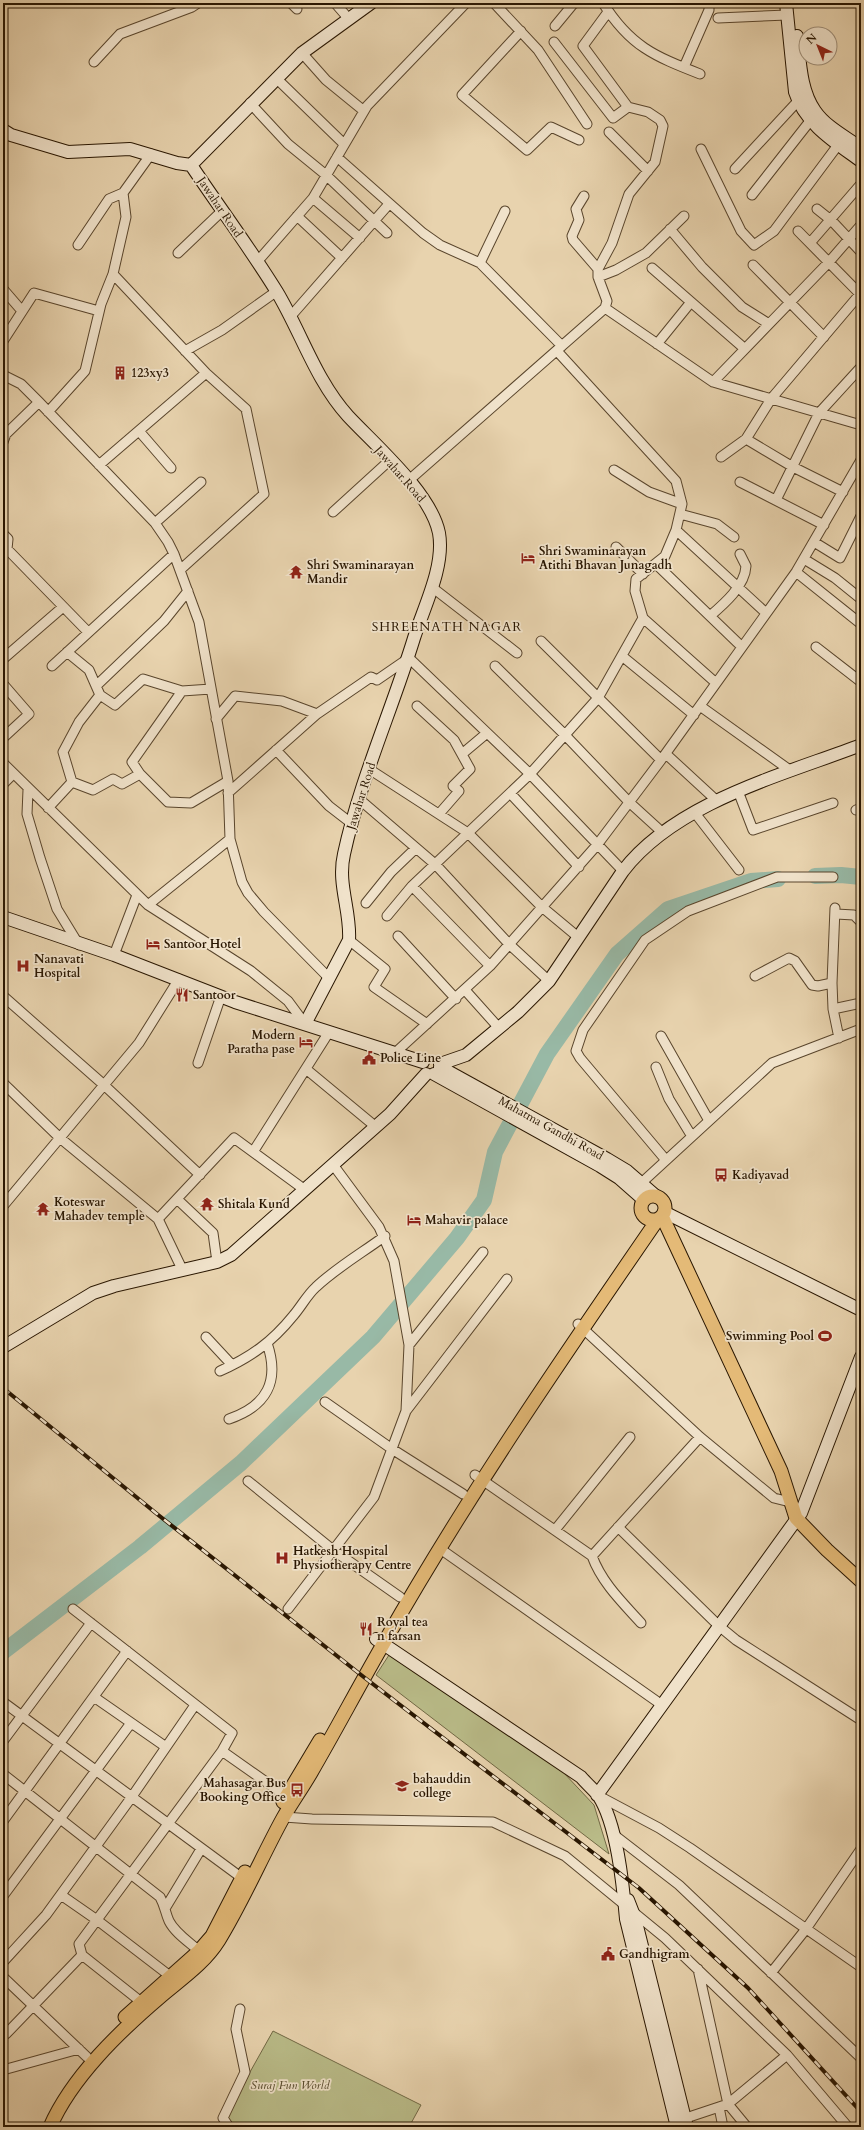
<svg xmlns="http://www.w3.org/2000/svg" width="864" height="2130" font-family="Cardo,serif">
  <rect width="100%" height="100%" fill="#e8d3ae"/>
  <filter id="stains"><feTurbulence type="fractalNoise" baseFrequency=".005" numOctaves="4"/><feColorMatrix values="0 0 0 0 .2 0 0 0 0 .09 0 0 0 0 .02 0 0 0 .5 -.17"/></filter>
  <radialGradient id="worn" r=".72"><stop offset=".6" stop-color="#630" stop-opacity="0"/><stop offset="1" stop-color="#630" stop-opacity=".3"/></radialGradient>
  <path fill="#b9bb88" stroke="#716844" d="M389,1655l174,117 31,33 15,49 -233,-179z
    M273,2031l148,74 -12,22h-180l-7,-5z"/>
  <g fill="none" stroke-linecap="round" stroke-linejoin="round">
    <path stroke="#98b9a6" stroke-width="16" d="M815,876l26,-1 20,2
      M3,1652l137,-105 101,-84 132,-126 84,-99 27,-38 11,-48 52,-98 70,-100 51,-45 83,-28 27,-2"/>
    <g stroke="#59452c" stroke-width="11">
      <path id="street" d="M291,3l6,6
        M335,3l13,15
        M494,3l44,47 49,74
        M603,3c27,43 51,53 97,71
        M718,18l69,-3
        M555,26l19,-23
        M521,31l-59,64 65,55 24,-23 28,13
        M554,42l59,76 15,-11
        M302,53l24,27 38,31
        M94,62l26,-28 72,-27 6,-4
        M684,67l25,-57v-7
        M276,78l68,66
        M250,103l38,41 38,31 61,58
        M609,132l39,39
        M701,149l40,82 13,14 20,-14 67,-90
        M337,157l86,76 17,12 40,18 82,83
        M735,169l63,-68
        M752,195l58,-74
        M584,196l-8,13 3,11 -7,16 1,4 25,29
        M313,198l47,40
        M817,209l15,12 29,31
        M297,216l45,42
        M670,229l32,38 40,40 27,17
        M798,231l63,64
        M810,243l51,-59
        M78,245l31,-46 14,-6
        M178,253l44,-42
        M257,262l56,-64 54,-92 99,-103
        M480,263l25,-52
        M753,265l71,72
        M652,268l93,81
        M113,274l93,99 40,36 18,85 -84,76
        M598,277l18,-7 30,-17 38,-37
        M3,289l19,22
        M605,308l108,74 148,43
        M291,316l98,-112
        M3,341l31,-48 65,18
        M657,344l34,-42
        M185,351l37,-21 55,-39
        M3,375l18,9 18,18 116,121 13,19 6,12 25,68 29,159 2,58 12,43 6,11 16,19 64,65
        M713,382l116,-120 32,-37
        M48,412l37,-41 16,-67 12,-30 13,-57 -3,-24 28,-39
        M139,431l32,37
        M746,439l47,28 50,25
        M3,442l3,-8 33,-32
        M721,457l25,-18 25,-40 89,-105
        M99,465l107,-92
        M614,470l35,22 33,12
        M408,481l197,-173 2,-7 -9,-24v-8l14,-26 17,-49 26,-32 8,-36 -3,-6 -12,-8 -20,-5 -45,-61 25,-34
        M740,482l84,43
        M776,500l43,-87 42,-46
        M333,512l57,-52
        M680,514l37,10 17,13
        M155,523l46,-41
        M676,530l90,83
        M3,534l5,5 -1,10 81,83
        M814,542l26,16 21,-42
        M616,547l27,27
        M804,559l31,19 26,21
        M656,564l86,83
        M796,572l65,52
        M433,588l84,65
        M710,616c14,-12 35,-30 36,-50l-6,-12
        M643,618l73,65
        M541,641l120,119
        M816,647l45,35
        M67,652l22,18 11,25 -21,27 -16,30 9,30
        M622,656l72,59
        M3,659l60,-52
        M52,666l122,-112
        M495,666l70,69 64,67 34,31
        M3,684l26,30 -26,24
        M96,686l68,-65 24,-30
        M100,695l15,10 28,-26 39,12
        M417,706l37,34 16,29 -17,17 6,5 -20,23
        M700,706l91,65
        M216,719l19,-23 47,5 35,13
        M276,750l53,56 22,17
        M462,754l25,-21
        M666,754l51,47
        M3,763l145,142 103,66 37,30 17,23
        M369,769l99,64 74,74 36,30
        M140,774l-8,-12 50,-71 29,-2
        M3,784l10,-10
        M28,790l-1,24 13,44 17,51 22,36
        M738,791l15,39 80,-27
        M228,793l89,-79 54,-37 6,3 32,-22 121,116 93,97
        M510,793l69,74
        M359,799l77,66 73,79 40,37
        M48,808l24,-26 21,8 20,-11 9,5 18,-10 28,28 23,1 37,-22
        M856,810l5,-2
        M695,813l44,57
        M412,886l78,80
        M366,903l25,-31 25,-24
        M148,905l82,-66
        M835,908l-3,75 1,26 6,29
        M836,914l18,1 7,7
        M387,916l25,-30 118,-112 68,-76 45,-80 -8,-27 1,-12 29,-23 11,-26 6,-26 -6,-23 -119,-130
        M398,936l58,63
        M349,940l36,29 -11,18 53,37
        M114,955l23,-60
        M755,976l34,-18 6,3 17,24 6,1 14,-3
        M465,990l34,38
        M3,996l101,89 96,90
        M833,1009l28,-6
        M661,1036l47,83
        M395,1053l95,-87 107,-121 64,-85 135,-188 65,-112
        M198,1063l23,-67
        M656,1067l13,32 22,36
        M306,1069l70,58
        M3,1083l57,55 98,81 24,50
        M253,1152l76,-120
        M665,1159l-85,-101 -4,-7 7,-21 62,-90 43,-29 89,-34h56
        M637,1187l135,-124 89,-34
        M177,1199l36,34 4,29
        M3,1206l136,-163 40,-64
        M158,1219l76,-81 71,52
        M578,1324l122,113 74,61 16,4
        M206,1337l26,28
        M409,1345l74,-93
        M220,1371c31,-14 52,-29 73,-55 8,-9 14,-21 23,-29 20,-19 46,-34 69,-51
        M325,1402l67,47 71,45
        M406,1411l101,-132
        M229,1419c38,-13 51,-38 38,-76
        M475,1475l117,81c10,27 30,46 49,67
        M248,1481l85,69 67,47
        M618,1527l101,99 17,14 125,80
        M555,1530l75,-93
        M439,1548l223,157
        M592,1556l108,-119
        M288,1609l86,-112 32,-86 3,-66 -15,-84 -15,-34 -45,-61
        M94,1697l72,50
        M3,1702l239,176
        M3,1741l88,-118
        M222,1751l64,45
        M3,1774l157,123c5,9 5,15 9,24 6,12 20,21 30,30
        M597,1795l62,33 31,20 171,119
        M284,1817l28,2 181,3 72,34 100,82 122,117 61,72
        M3,1821l124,-170
        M613,1834l66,51 182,173
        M61,1895l36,25 73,56 5,1
        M3,1896l128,-173
        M166,1907l35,-58
        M82,1955l58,46
        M3,1962l43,-47 85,-117 64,-93
        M698,1969l30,135 19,23
        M771,1973l35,-44 55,-80
        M3,1977l84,80
        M6,2034l76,-79 -3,-11 143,-193 10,-18 -159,-124
        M3,2070l76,-21
        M719,2107l4,20
        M680,2120l48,-16 59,-49
        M3,2126l1,1
        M229,2127l-6,-9 22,-46 -9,-43 4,-20"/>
    </g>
    <g stroke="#291601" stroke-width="14">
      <path id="secondary" d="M786,3l9,89c10,32 40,50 66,69
        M797,36c3,24 3,54 18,75 11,16 31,26 46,37
        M3,130l8,5 57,17 62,-3 47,14 14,2 111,-112 69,-50
        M191,165c28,42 59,83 86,127 24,40 39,89 71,124 28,30 83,77 91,117 6,33 -15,74 -25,105 -22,72 -54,142 -70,216 -7,30 7,57 5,86l-44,84
        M3,917l111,38 121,47 188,60
        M440,1064l26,-9 52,-43 31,-31 74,-110c53,-69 160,-96 238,-126
        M440,1067l167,92 20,12 30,26
        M434,1074l166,92 19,12 25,22
        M664,1212l197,98
        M3,1347l90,-54 21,-7 103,-24 14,-7 159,-141 36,-40
        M376,1639l205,138c5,6 12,12 17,18 19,28 25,90 28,124l51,208
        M597,1795l204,-282 60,-156
        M628,1900l7,18 52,209"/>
    </g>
    <g stroke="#291601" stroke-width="15">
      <path id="primary" d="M641 1208a12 12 0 1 1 24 0a12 12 0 1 1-24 0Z
        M662,1216l119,255 15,47 31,32 34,31
        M283,1802l37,-62
        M125,2017l74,-66 13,-15 33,-64
        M50,2127c22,-50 69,-95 110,-130 21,-18 44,-33 59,-57 24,-39 42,-82 64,-122 9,-16 20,-31 29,-47 25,-43 48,-87 73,-130 83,-146 178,-284 273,-422"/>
    </g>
    <use href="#street" stroke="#f0e2ca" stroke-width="9"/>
    <use href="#secondary" stroke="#f0e2ca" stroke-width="12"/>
    <use href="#primary" stroke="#e4ba77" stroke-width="13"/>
    <g stroke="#291601" stroke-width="4">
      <path id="rail" d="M3,1388l154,126 208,164 274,210 109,100 113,124"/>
    </g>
    <use href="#rail" stroke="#f0e2ca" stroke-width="2.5" stroke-dasharray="8" stroke-linecap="butt"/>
  </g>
  <defs>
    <g id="building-bare" transform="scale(1.08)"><path d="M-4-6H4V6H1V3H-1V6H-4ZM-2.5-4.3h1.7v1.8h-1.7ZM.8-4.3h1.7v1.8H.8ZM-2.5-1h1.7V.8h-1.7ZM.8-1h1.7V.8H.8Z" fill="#8f2418" stroke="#f0e2ca" stroke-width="2.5" paint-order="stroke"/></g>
    <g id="hotel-bare" transform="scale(1.08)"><path d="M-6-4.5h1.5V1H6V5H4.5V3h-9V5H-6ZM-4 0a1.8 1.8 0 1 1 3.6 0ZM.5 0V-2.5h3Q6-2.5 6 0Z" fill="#8f2418" stroke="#f0e2ca" stroke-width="2.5" paint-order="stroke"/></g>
    <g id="temple-bare" transform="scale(1.08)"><path d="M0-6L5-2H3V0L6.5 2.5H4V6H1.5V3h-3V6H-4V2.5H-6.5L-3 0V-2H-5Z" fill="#8f2418" stroke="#f0e2ca" stroke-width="2.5" paint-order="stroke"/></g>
    <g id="hospital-bare" transform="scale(1.08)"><path d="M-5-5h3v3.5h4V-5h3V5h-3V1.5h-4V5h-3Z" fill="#8f2418" stroke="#f0e2ca" stroke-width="2.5" paint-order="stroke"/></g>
    <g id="restaurant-bare" transform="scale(1.08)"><path d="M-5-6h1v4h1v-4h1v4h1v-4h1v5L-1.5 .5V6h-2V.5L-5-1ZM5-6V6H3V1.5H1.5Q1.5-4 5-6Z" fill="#8f2418" stroke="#f0e2ca" stroke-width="2.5" paint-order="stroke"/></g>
    <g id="civic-bare" transform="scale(1.08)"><path d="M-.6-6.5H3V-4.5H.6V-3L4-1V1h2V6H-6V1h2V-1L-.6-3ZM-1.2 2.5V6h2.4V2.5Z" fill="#8f2418" stroke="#f0e2ca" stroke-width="2.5" paint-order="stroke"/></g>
    <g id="bus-bare" transform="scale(1.08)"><path d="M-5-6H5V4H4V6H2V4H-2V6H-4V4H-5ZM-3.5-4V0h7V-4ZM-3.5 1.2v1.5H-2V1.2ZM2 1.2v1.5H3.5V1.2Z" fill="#8f2418" stroke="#f0e2ca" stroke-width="2.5" paint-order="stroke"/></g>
    <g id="stadium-bare" transform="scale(1.08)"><path d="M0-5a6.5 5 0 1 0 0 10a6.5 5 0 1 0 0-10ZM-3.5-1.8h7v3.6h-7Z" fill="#8f2418" stroke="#f0e2ca" stroke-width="2.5" paint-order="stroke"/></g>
    <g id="university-bare" transform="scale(1.08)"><path d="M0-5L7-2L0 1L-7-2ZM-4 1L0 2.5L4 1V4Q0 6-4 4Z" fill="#8f2418" stroke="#f0e2ca" stroke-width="2.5" paint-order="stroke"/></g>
  </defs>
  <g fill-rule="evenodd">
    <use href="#building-bare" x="120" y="373"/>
    <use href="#hotel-bare" x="528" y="558"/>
    <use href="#temple-bare" x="296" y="572"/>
    <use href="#hotel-bare" x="153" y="944"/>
    <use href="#hospital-bare" x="23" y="966"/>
    <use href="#restaurant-bare" x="182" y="995"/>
    <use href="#hotel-bare" x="306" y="1042"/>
    <use href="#civic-bare" x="369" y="1058"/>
    <use href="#bus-bare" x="721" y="1175"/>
    <use href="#temple-bare" x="207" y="1204"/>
    <use href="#temple-bare" x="43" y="1209"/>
    <use href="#hotel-bare" x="414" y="1220"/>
    <use href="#stadium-bare" x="825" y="1336"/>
    <use href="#hospital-bare" x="282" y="1558"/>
    <use href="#restaurant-bare" x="366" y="1629"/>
    <use href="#university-bare" x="402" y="1786"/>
    <use href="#bus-bare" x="297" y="1790"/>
    <use href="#civic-bare" x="608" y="1954"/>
  </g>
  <g text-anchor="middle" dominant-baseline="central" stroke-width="3.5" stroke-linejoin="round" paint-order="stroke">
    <g font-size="12" fill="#291601" stroke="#f0e2ca">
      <text transform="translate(220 207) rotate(56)">Jawahar Road</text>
      <text transform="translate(400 474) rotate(49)">Jawahar Road</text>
      <text transform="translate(361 796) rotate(-72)">Jawahar Road</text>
      <text transform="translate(551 1128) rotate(29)">Mahatma Gandhi Road</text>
    </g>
    <g font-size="12" font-weight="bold" fill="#291601" stroke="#f0e2ca" text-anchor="start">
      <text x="131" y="373">123xy3</text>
      <text x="539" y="551">Shri Swaminarayan<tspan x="539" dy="14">Atithi Bhavan Junagadh</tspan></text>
      <text x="307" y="565">Shri Swaminarayan<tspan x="307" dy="14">Mandir</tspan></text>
      <text x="164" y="944">Santoor Hotel</text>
      <text x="34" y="959">Nanavati<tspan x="34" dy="14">Hospital</tspan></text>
      <text x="193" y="995">Santoor</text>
      <text x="295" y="1035" text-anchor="end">Modern<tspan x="295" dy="14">Paratha pase</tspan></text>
      <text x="380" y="1058">Police Line</text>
      <text x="732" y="1175">Kadiyavad</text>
      <text x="54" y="1202">Koteswar<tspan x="54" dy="14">Mahadev temple</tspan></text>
      <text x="218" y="1204">Shitala Kund</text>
      <text x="425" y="1220">Mahavir palace</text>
      <text x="814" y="1336" text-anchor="end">Swimming Pool</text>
      <text x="293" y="1551">Hatkesh Hospital<tspan x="293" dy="14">Physiotherapy Centre</tspan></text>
      <text x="377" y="1622">Royal tea<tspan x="377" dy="14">n farsan</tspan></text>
      <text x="413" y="1779">bahauddin<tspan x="413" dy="14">college</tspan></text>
      <text x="286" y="1783" text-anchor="end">Mahasagar Bus<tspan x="286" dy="14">Booking Office</tspan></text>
      <text x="619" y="1954">Gandhigram</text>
    </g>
    <g font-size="12" font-style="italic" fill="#54482a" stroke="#f0e2ca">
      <text x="290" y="2085">Suraj Fun World</text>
    </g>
    <g font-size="13" letter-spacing="1" fill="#291601" stroke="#f0e2ca">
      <text x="447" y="627">SHREENATH NAGAR</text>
    </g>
  </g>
  <rect width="864" height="2130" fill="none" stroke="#e8d3ae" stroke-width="16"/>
  <rect x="4" y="4" width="856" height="2122" fill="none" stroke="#291601" stroke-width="2"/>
  <rect x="8" y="8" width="848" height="2114" fill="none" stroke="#291601"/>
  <g transform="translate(818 46) rotate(317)"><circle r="19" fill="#f0e2ca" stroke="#a0907a"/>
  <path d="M0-3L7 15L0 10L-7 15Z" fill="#8f2418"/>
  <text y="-6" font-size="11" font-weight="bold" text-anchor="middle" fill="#291601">N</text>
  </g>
  <rect width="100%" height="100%" filter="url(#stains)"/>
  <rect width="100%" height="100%" fill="url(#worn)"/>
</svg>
